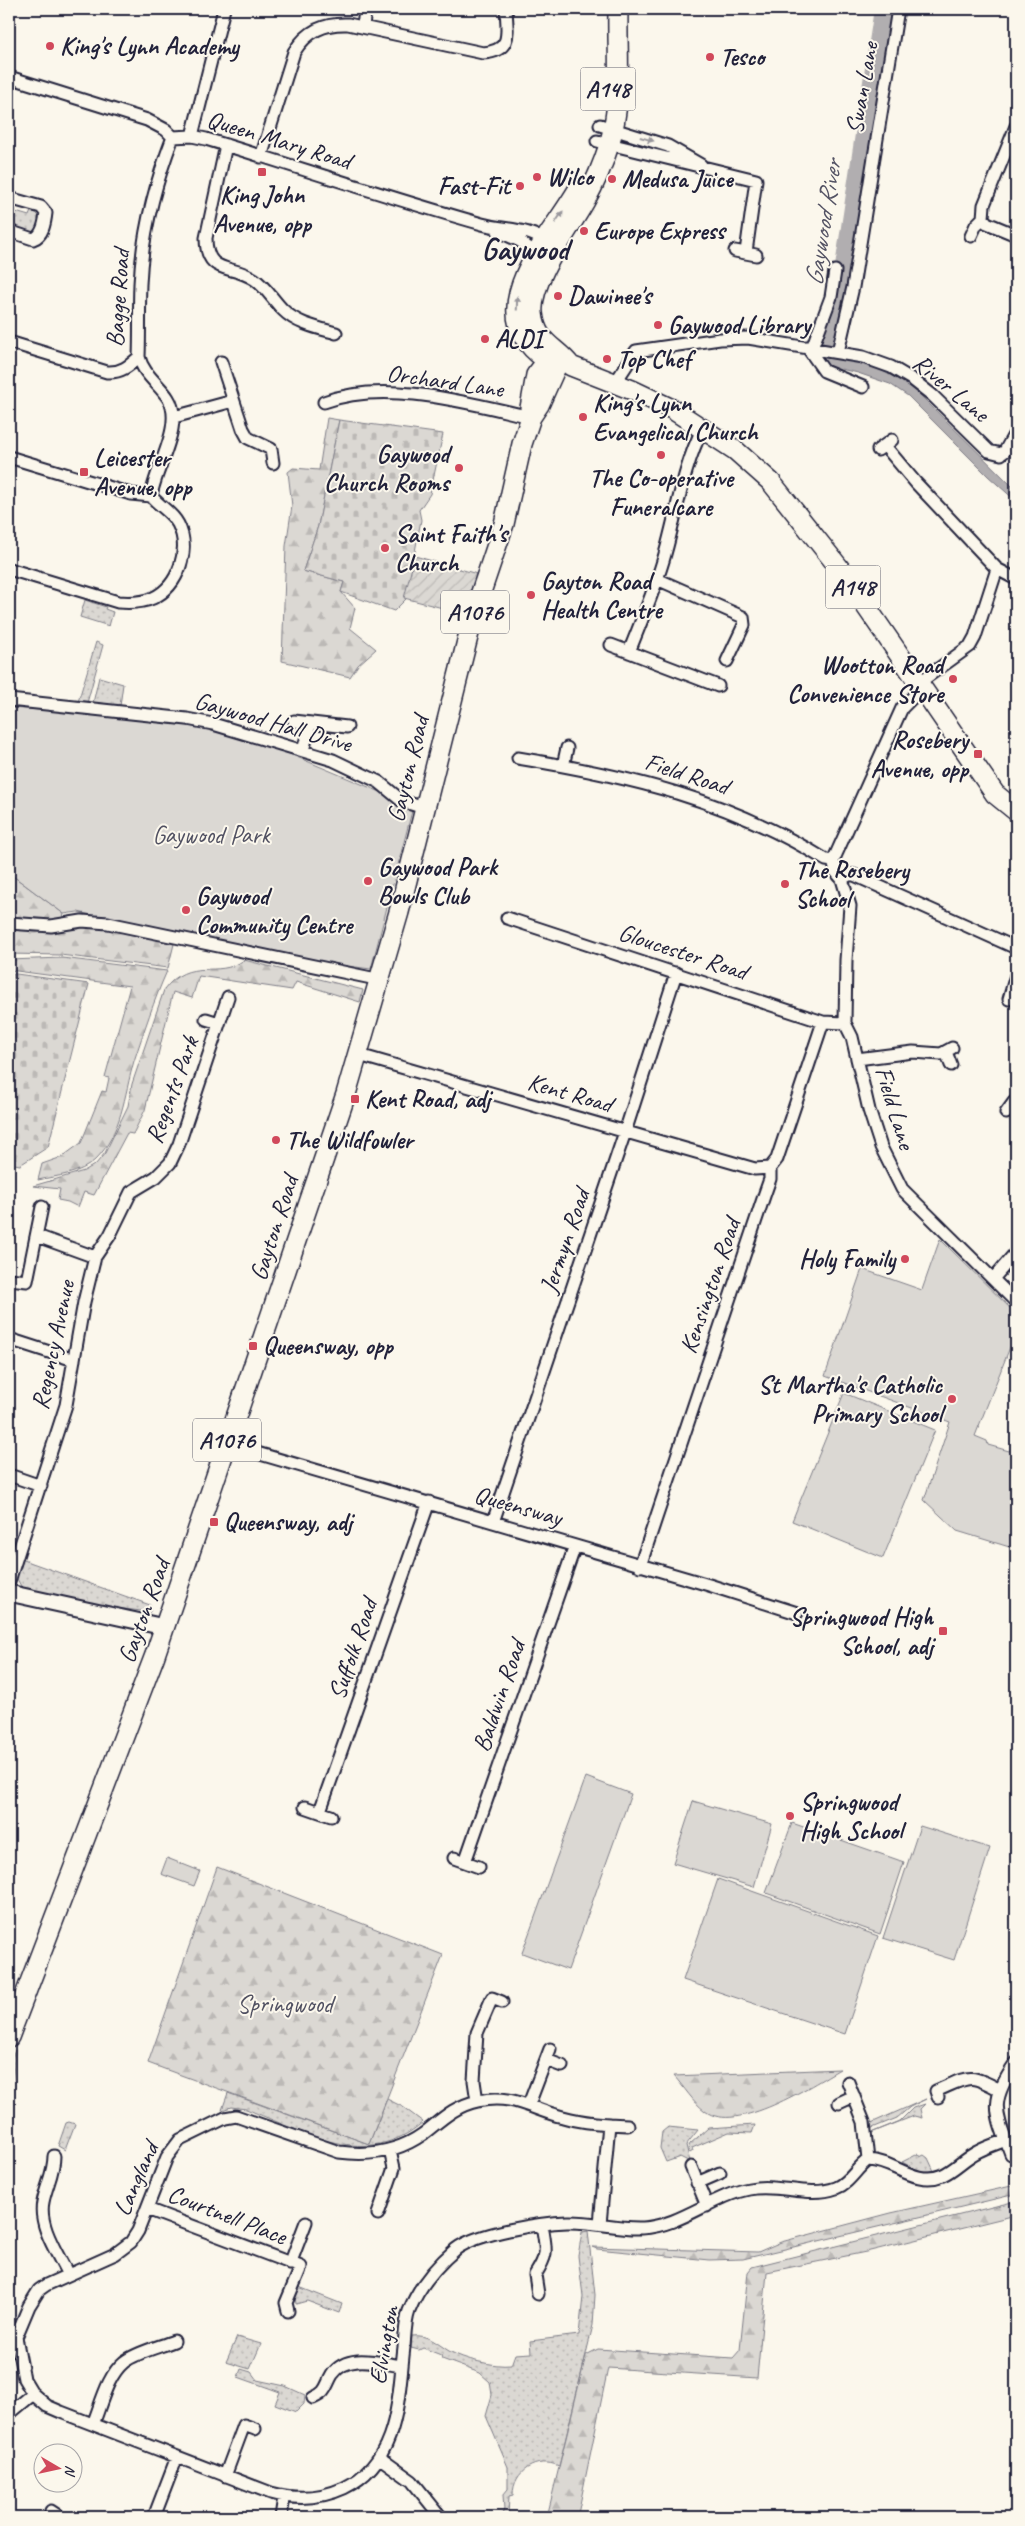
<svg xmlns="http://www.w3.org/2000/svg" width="1025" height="2526" font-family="Caveat,sans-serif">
  <defs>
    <pattern id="grass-dots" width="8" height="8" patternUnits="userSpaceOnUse" patternTransform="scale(1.25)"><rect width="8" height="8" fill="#dbd8d3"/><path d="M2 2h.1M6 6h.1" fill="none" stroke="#bcb9b6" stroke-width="1.8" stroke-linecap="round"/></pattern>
    <pattern id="forest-firs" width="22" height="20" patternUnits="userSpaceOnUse" patternTransform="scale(1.25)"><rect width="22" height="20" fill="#dbd8d3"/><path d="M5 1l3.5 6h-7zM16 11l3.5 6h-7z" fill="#bcb9b6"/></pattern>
    <pattern id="cemetery-stones" width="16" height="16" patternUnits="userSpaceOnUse" patternTransform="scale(1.25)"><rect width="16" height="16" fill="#dbd8d3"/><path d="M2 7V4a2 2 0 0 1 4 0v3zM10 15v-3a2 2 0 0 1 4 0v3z" fill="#bcb9b6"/></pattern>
    <pattern id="garden-furrows" width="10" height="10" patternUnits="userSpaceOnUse" patternTransform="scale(1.25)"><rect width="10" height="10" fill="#dbd8d3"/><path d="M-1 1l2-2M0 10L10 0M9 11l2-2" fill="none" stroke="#bcb9b6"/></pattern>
  </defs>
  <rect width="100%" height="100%" fill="#fbf7ec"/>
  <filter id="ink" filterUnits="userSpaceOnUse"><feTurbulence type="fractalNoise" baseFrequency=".02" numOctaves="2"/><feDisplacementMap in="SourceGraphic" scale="10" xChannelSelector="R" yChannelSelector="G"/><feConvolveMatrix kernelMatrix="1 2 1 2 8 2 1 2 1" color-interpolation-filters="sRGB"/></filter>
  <g filter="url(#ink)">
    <path fill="url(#grass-dots)" stroke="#7e7d87" d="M9,210l20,6 2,-5 9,1 -3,20 -5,2 -23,-10z
      M85,600l21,7 -1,2 8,3 -4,14 -29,-9z
      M96,642l7,3 -16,58 -9,-1z
      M99,677l24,7 -3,22 -27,-3z
      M21,1559l129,46v7l-51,-6 -77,-18 -6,-11z
      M15,2050l-3,38 -3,9v-31z
      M228,2093l141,51 18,-45 16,8 20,15c-57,49 -118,10 -177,-13l-15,-2 -9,3z
      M926,2099l-16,8 -13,11 -27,11 -1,-5z
      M925,2104l-5,5 2,9 -8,-2 -43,17 29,-12 13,-13z
      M69,2122l6,2 -10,26 -7,-4 8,-23z
      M755,2125l-3,8 -23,-1 -37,16 1,3 -3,2 -2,-4 2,-5 18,-16z
      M668,2127l30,3 -12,15 4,17 -10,-5 -14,5 -6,-14 2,-16z
      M918,2154l2,3 4,-2 4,3 6,13h-15l-17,-9z
      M588,2231l7,64 -2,30 -34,141c-22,-10 -46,5 -46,29l-4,1 -1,21h-7l3,-8 -1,-14 5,-6v-22l-22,-51 6,-21 -2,-13 -10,-9 -38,-14 -1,-4 -18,-7 -4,2 -8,-2 1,-12c16,-2 24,7 37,15 14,8 45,16 62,14l4,-11 16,-1 -1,-12 49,-6 4,-39 -5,-40 4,-24z
      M299,2287l43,17 -3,9 -32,-12 -11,3 -1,-7z
      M237,2337l24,7 -11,25 -24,-7z
      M241,2369l10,3 6,8 28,6 20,9 -1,9 -8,8 -21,-8 5,-12 -42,-15z"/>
    <path fill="url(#forest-firs)" stroke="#7e7d87" d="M327,418l12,2 -21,106 -15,45 41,11 -3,10 14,16 -5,20 26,21 -18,16 -8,12 -68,-16 4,-115 6,-40 -4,-34 5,-4 26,2z
      M9,873l55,41 -2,7 -53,-1z
      M80,925l28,1 66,18 -6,24 -108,-13 -51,-1v-23l2,-2z
      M62,958l105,13c-13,29 -23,60 -33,90 -10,34 -12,73 -39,99 -14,14 -39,16 -57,20l4,-16 20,-7 19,-14 21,-52 4,1 3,-14 -4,-1 25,-91 -121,-16v-10z
      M244,960l119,30 -3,12 -64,-20 -4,8 -93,-14 -7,22 -19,-6 -28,118 -12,24 -6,-1 -33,62 -10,-3 -6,15 -10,-5 -10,-2 2,-11 -27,-3 51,-15 12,-7 9,-11 23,-47 4,-22 32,-94c26,-35 53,-10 80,-30z
      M217,1867l226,88 -74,189 -221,-81z
      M840,2069c-28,16 -104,66 -135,42 -12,-9 -21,-24 -31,-35z
      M1016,2185v9l-273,65 -34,1 -112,-11 -5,-2 166,5 23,-10 110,-29z
      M1016,2201v14l-150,37 -99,20 -10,106 -149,-10 -30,146 -8,3h-23l39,-162 12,-6 135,9 7,-8 8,-78 4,-5z"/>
    <path fill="url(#cemetery-stones)" stroke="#7e7d87" d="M339,420l104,14 -13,60 -11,16 2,10 -15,79 -12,12 -53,-19 3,-10 -41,-11 15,-45z
      M9,973l80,11 -41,163 -28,18 -11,-2z"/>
    <path fill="#dbd8d3" stroke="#7e7d87" d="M9,708l99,6 134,20 141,59 14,11 15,7 -41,158 -92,-12 -201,-45 -14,2 -55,-41z
      M940,1239l76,75v18l-41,104 12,5 1,4 21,6 3,-3 4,1v100l-59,-18 -33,-31 26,-78 -125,-46 37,-107 60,21z
      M844,1393l91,37 -52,128 -91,-37z
      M586,1777l45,17 -63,176 -46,-17z
      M693,1801l79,23 -18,63 -81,-24z
      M792,1823l112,39 -24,72 -114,-41z
      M920,1826l70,22 -36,112 -71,-22z
      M167,1858l33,13 -6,15 -33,-12z
      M718,1879l160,57 -33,98 -162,-54z"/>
    <path fill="url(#garden-furrows)" stroke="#7e7d87" d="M415,556l62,18 -11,40 -62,-16z"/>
    <path fill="#b1aeb0" stroke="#787681" d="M826,343l6,11 39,11 41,22 104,103v11l-28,-25 -80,-80 -18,-12 -32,-11 -30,-7 -3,-8z"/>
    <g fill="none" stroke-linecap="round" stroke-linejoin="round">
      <path stroke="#b1aeb0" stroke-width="18" d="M835,362l-4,-1 -3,-6 -2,-12 16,-63 41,-271"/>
      <g stroke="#22223b" stroke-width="15">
        <path id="minor" d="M363,27l2,-18
          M9,77l138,43 19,10 7,7 19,-1 14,3c92,28 183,59 276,85 26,7 45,3 68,20
          M600,125l68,21 33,19
          M1016,126l-32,79 -1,13 4,5 29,12
          M192,136l32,-127
          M597,141l159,39 -10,72
          M226,145l-20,93c0,38 27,26 48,41 12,8 19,21 29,31 14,14 35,18 53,23
          M261,157l33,-105c13,-21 30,-29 54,-28l135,29c30,-2 24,-21 23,-44
          M9,198l32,9 5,6c-1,9 -3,23 -13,26l-24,-8
          M498,231l22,10 20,16
          M971,236l5,-11 7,-7
          M735,251l21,4
          M9,342l98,30c14,1 22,-6 32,-15
          M807,347l17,24 39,16
          M812,348l19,-51 4,-26
          M838,352l15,-65 45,-278
          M221,362l22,67 5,9 23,11 2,14
          M615,383l21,-32 84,-12 28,-1 115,19 28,10 22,13 19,15 57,56 12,3 4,-3 11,-20
          M324,402c62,-23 144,1 207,15
          M174,417l59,-16
          M885,446l31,37 81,86 19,10
          M878,450l14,-10
          M9,457l122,37 20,2
          M9,569l109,33c12,1 24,1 35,-4 26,-12 38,-49 25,-74 -6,-12 -19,-18 -27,-28 4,-28 34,-72 17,-98 -9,-14 -25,-24 -29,-41 1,-24 0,-49 1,-73 2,-50 15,-100 33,-147
          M657,579l86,38 1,8 -17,36
          M611,645l107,41
          M629,652c13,-33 27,-65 36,-98 12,-42 18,-87 38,-126
          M920,682l50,-36 5,-9 22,-68
          M923,687l-21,21 -69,153 3,11 6,7 8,27 -4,54 -1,63 7,14 17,73 12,37 21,42 114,113
          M9,700l178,19 26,5 120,36 46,22 23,19 22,7
          M294,721l53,6
          M303,750l8,-27
          M518,758c111,18 212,42 308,102l7,1
          M563,766l4,-18
          M842,879l7,-4h5l162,73
          M507,918l316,104 22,1
          M9,923l42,3 31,-5 26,2 273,57
          M1009,999l7,-24
          M206,1019l13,4
          M946,1052l5,13
          M359,1055l396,114 15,-1
          M857,1059l56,-7 28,2 11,-6
          M1006,1113l8,-11
          M37,1236l58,21
          M9,1279l18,2 15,-74
          M993,1279l23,-27
          M9,1339l65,21
          M226,1444l483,141 88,28
          M9,1475l32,11
          M493,1522l132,-390 51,-159
          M640,1566l124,-370 6,-17v-11l7,-9 46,-137
          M9,1581l57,-176 18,-103 11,-45 15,-22 21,-43 25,-15 14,-14 9,-19 49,-147
          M305,1807l26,9
          M320,1811l109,-309
          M454,1858l25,9
          M465,1862l110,-316
          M546,2060l16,6
          M848,2082l16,40 4,38
          M938,2097l-2,-6c33,-14 32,-19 64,-1
          M477,2101l-3,-20 3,-48 15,-35 10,4
          M839,2103l15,-7
          M529,2104l21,-55
          M628,2125c-22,-1 -44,-2 -65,-8 -31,-7 -50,-24 -85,-16 -24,5 -37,19 -55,33 -25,18 -54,22 -84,18l-103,-36 -11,2 -45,22 -13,17 -29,74 -7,11 -16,12 -69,31 -7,5 -10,16 -13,31 8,42 9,15 14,12 14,6 210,81c25,7 49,6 73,-5 55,-26 54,-89 60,-141 1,-12 1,-25 5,-36 10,-25 26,-44 47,-62 21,-16 84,-26 111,-27 25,-1 50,7 75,6 39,-2 70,-32 107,-39 29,-6 59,9 87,-1 14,-5 20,-20 32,-28 20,1 33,13 51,17 27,6 37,-14 58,-25 9,-5 19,-8 29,-12
          M1011,2154c-16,-43 -22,-52 5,-91
          M54,2156c0,17 -8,30 -11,46 -5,24 15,52 25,73
          M691,2167l16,39
          M697,2183l23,-10
          M147,2209l154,58 -15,36 2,8
          M378,2214l16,-46 -4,-18
          M600,2224l9,-100
          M290,2264l16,-42
          M538,2294l-3,-19c14,-22 11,-25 7,-50
          M313,2398c14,-6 12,-11 19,-23 15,-23 47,-12 70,-9
          M9,2414l24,-20
          M93,2424c8,-19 14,-48 31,-62 13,-10 35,-15 50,-21
          M380,2458l32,23 29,36
          M225,2476l19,-51 11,4
          M51,2511l9,6
          M154,2517l23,-60
          M281,2517l3,-20"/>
      </g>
      <g stroke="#22223b" stroke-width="19">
        <path id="tertiary" d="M9,1593l155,34"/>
      </g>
      <g stroke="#22223b" stroke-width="22">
        <path id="primary" d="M618,9c-1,47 5,90 -9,136 -6,19 -14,38 -24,56 -16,29 -55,79 -52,112 3,31 23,33 38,53l61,24 40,19 63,41 36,32 70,88 154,224 21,17
          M545,359c-70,-50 9,-124 35,-173
          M530,408l6,-33 18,-23
          M9,2037l146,-382 191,-561 53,-182 75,-299 30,-89 18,-80 9,-27 8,-12 22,-49"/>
      </g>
      <use href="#minor" stroke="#fbf7ec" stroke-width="11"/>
      <use href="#tertiary" stroke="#fbf7ec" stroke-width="15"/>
      <use href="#primary" stroke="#fbf7ec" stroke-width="19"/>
    </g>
    <defs><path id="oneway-solid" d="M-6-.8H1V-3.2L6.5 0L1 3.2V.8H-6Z" transform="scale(1.25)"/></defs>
    <g fill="#99979c">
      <use href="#oneway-solid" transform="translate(647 139) rotate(16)"/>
      <use href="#oneway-solid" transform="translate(559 217) rotate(-56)"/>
      <use href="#oneway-solid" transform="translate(517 303) rotate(-88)"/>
    </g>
  </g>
  <g fill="#d1495b" stroke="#fbf7ec" stroke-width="2">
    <circle cx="50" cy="46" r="5"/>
    <circle cx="710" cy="57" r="5"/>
    <rect x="257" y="167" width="10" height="10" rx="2.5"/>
    <circle cx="537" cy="177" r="5"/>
    <circle cx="612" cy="179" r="5"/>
    <circle cx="520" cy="186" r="5"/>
    <circle cx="584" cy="231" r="5"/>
    <circle cx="558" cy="296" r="5"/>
    <circle cx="658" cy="325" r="5"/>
    <circle cx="485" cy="339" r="5"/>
    <circle cx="607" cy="359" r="5"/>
    <circle cx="583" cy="417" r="5"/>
    <circle cx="661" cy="455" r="5"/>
    <circle cx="459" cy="468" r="5"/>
    <rect x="79" y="467" width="10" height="10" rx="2.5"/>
    <circle cx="385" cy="548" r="5"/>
    <circle cx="531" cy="595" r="5"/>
    <circle cx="953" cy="679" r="5"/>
    <rect x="973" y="749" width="10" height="10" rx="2.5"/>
    <circle cx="368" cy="881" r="5"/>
    <circle cx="785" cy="884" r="5"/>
    <circle cx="186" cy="910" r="5"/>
    <rect x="350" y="1094" width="10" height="10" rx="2.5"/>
    <circle cx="276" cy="1140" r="5"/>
    <circle cx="905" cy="1259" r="5"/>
    <rect x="248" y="1341" width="10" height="10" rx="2.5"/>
    <circle cx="952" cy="1399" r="5"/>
    <rect x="209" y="1517" width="10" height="10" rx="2.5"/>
    <rect x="938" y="1626" width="10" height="10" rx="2.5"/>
    <circle cx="790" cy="1816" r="5"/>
  </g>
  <g text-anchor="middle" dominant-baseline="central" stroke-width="4" stroke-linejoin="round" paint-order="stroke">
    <g fill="#fbf7ec" stroke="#636270" stroke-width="1">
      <rect x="580.5" y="67.5" width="55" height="43" rx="4"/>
      <rect x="825.5" y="565.5" width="55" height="43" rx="4"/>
      <rect x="441" y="590.5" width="68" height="43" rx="4"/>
      <rect x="193" y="1418.5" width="68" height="43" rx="4"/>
    </g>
    <g font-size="24" font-weight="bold" fill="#22223b">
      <text x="608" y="89">A148</text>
      <text x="853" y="587">A148</text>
      <text x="475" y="612">A1076</text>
      <text x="227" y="1440">A1076</text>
    </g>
    <g font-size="25" font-weight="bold" fill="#22223b" stroke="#fbf7ec" text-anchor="start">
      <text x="60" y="46">King's Lynn Academy</text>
      <text x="720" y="57">Tesco</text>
      <text x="547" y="177">Wilco</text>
      <text x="622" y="179">Medusa Juice</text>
      <text x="510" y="186" text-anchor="end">Fast-Fit</text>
      <text x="262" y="195" text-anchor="middle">King John<tspan x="262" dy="29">Avenue, opp</tspan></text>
      <text x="594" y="231">Europe Express</text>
      <text x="568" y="296">Dawinee's</text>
      <text x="668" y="325">Gaywood Library</text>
      <text x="495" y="339">ALDI</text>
      <text x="617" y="359">Top Chef</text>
      <text x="593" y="403">King's Lynn<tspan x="593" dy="29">Evangelical Church</tspan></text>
      <text x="449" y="454" text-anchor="end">Gaywood<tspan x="449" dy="29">Church Rooms</tspan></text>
      <text x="94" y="458">Leicester<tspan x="94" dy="29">Avenue, opp</tspan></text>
      <text x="661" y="478" text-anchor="middle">The Co-operative<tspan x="661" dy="29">Funeralcare</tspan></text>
      <text x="395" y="534">Saint Faith's<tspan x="395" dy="29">Church</tspan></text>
      <text x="541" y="581">Gayton Road<tspan x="541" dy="29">Health Centre</tspan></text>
      <text x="943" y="665" text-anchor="end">Wootton Road<tspan x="943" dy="29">Convenience Store</tspan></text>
      <text x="968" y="740" text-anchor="end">Rosebery<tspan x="968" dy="29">Avenue, opp</tspan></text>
      <text x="378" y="867">Gaywood Park<tspan x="378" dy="29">Bowls Club</tspan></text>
      <text x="795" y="870">The Rosebery<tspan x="795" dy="29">School</tspan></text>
      <text x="196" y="896">Gaywood<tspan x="196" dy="29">Community Centre</tspan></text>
      <text x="365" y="1099">Kent Road, adj</text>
      <text x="286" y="1140">The Wildfowler</text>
      <text x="895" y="1259" text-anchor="end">Holy Family</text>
      <text x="263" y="1346">Queensway, opp</text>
      <text x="942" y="1385" text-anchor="end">St Martha's Catholic<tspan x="942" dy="29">Primary School</tspan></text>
      <text x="224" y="1522">Queensway, adj</text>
      <text x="933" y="1617" text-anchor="end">Springwood High<tspan x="933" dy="29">School, adj</tspan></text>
      <text x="800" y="1802">Springwood<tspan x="800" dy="29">High School</tspan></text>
    </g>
    <g font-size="25" fill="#22223b" stroke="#fbf7ec">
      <text transform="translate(862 88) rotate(-80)">Swan Lane</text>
      <text transform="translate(279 140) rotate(17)">Queen Mary Road</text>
      <text transform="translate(118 298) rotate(-86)">Bagge Road</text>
      <text transform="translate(445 381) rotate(8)">Orchard Lane</text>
      <text transform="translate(951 388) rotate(40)">River Lane</text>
      <text transform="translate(273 722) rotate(16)">Gaywood Hall Drive</text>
      <text transform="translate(408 769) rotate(-76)">Gayton Road</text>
      <text transform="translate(687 774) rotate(18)">Field Road</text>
      <text transform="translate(683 952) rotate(18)">Gloucester Road</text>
      <text transform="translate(172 1090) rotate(-70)">Regents Park</text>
      <text transform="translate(570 1093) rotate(16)">Kent Road</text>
      <text transform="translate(895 1108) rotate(73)">Field Lane</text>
      <text transform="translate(274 1228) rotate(-72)">Gayton Road</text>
      <text transform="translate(565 1241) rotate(-71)">Jermyn Road</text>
      <text transform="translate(710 1286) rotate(-71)">Kensington Road</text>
      <text transform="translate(53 1345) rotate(-78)">Regency Avenue</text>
      <text transform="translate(518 1506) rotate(16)">Queensway</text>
      <text transform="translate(144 1611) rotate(-70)">Gayton Road</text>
      <text transform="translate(353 1649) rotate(-71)">Suffolk Road</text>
      <text transform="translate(499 1696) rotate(-71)">Baldwin Road</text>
      <text transform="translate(136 2179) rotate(-66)">Langland</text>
      <text transform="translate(227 2215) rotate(21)">Courtnell Place</text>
      <text transform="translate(384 2345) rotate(-80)">Elvington</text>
    </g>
    <g font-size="25" fill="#505061" stroke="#fbf7ec">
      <text x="211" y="835">Gaywood Park</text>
      <text x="285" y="2004">Springwood</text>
    </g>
    <g font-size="26" font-style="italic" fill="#545364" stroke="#fbf7ec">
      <text transform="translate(823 223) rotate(-81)">Gaywood River</text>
    </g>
    <g font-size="30" font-weight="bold" fill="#22223b" stroke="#fbf7ec">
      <text x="525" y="249">Gaywood</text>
    </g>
  </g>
  <rect width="1025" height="2526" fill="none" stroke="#fbf7ec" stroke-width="30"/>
  <rect x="15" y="15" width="995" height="2496" fill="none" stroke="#22223b" stroke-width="2" filter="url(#ink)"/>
  <g transform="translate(58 2468) rotate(99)"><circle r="24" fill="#fbf7ec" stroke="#a4a2a5"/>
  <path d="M0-4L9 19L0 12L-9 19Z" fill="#d1495b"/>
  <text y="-8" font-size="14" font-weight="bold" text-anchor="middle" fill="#22223b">N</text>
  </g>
</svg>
